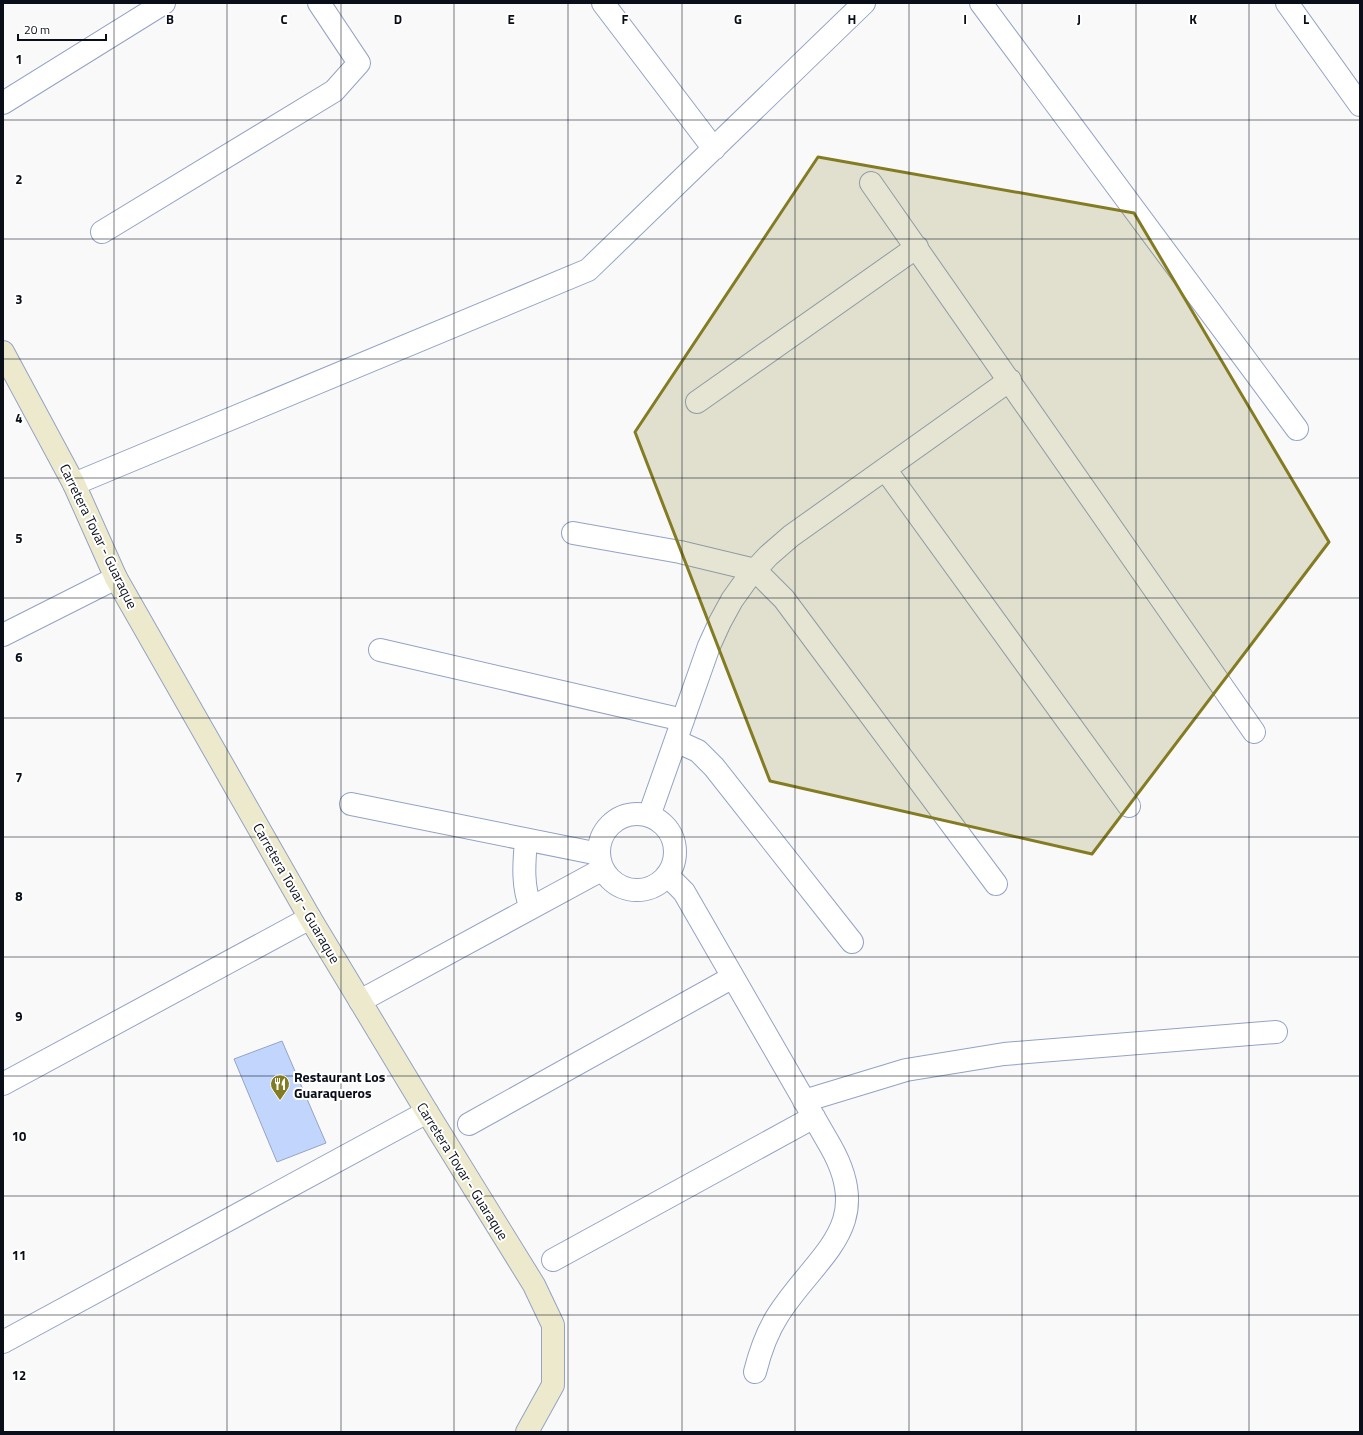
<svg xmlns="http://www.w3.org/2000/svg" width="1363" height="1435" font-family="'Titillium Web',sans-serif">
  <rect width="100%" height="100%" fill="#f9f9f9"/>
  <path fill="#c1d5fd" stroke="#94a4c3" d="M282,1041l44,102 -49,19 -43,-103z"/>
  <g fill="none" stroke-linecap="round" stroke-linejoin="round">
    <g stroke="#94a3c3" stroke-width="24">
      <path id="street" d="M603,3l111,146
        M981,3l316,426
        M1287,3l73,102
        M3,103l161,-100
        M871,183l383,549
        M102,232l232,-141 25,-28 -40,-60
        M697,402l220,-155
        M885,469l244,337
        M74,484l514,-214 276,-267
        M573,533l107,19 75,18 29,29 212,285
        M3,635l113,-57
        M380,650l303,70
        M676,741l22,10 16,16 138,175
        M351,804l248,50
        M599 852a38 38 0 1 1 76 0a38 38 0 1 1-76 0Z
        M649,816l60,-170 11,-24 12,-22 15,-21 21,-23 23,-20 219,-156
        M526,840c-2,24 -4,46 5,68
        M667,875l17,17 147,255c45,80 -14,107 -53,168 -11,17 -18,37 -23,57
        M360,1001l243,-132
        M3,1084l307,-166
        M804,1101l102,-31 98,-16 272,-22
        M469,1124l264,-147
        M553,1260l261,-143
        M3,1342l424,-230"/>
    </g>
    <g stroke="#94a3c3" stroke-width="24">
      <path id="secondary" d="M3,352l71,132 42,94 194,340 117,194 107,173 19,40v60l-26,47"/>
    </g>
    <use href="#street" stroke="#fff" stroke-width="22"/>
    <use href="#secondary" stroke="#ece9cc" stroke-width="22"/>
  </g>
  <path fill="#847c22" fill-opacity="0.2" stroke="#847c22" stroke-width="3" stroke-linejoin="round" d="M818,157l316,56 195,329 -237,312 -322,-73 -135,-349z"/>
  <path fill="none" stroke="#090e19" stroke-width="1" stroke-opacity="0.55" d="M114,3v1429M227,3v1429M341,3v1429M454,3v1429M568,3v1429M682,3v1429M795,3v1429M909,3v1429M1022,3v1429M1136,3v1429M1249,3v1429M3,120h1357M3,239h1357M3,359h1357M3,478h1357M3,598h1357M3,718h1357M3,837h1357M3,957h1357M3,1076h1357M3,1196h1357M3,1315h1357"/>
  <defs>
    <g id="restaurant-pin" transform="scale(1)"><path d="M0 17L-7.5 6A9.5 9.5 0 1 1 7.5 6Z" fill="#847c22" stroke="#fff"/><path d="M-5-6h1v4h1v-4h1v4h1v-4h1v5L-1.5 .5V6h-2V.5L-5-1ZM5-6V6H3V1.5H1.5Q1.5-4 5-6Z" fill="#fff"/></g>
  </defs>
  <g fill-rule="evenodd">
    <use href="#restaurant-pin" x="280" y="1084"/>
  </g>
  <g text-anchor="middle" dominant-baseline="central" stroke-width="4" stroke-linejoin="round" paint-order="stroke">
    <g font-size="14" fill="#090e19" stroke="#fff">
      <text transform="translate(99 536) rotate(64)">Carretera Tovar - Guaraque</text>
      <text transform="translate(297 893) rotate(60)">Carretera Tovar - Guaraque</text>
      <text transform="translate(463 1171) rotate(58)">Carretera Tovar - Guaraque</text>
    </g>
    <g font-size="14" font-weight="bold" fill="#090e19" stroke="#fff" text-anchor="start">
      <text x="294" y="1076">Restaurant Los<tspan x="294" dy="16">Guaraqueros</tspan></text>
    </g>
  </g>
  <g font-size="13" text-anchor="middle" font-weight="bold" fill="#090e19" stroke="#fff" stroke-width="4" stroke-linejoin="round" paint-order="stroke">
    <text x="170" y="24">B</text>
    <text x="284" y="24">C</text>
    <text x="398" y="24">D</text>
    <text x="511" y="24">E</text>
    <text x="625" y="24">F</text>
    <text x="738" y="24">G</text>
    <text x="852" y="24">H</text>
    <text x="965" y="24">I</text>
    <text x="1079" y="24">J</text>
    <text x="1193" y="24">K</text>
    <text x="1306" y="24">L</text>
    <text x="19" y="64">1</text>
    <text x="19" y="184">2</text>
    <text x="19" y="304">3</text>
    <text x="19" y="423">4</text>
    <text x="19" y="543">5</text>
    <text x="19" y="662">6</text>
    <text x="19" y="782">7</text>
    <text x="19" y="901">8</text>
    <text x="19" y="1021">9</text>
    <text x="19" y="1141">10</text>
    <text x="19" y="1260">11</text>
    <text x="19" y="1380">12</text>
  </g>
  <rect width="1363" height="1435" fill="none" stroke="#090e19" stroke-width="8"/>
  <path d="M18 34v6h88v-6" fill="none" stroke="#090e19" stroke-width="2"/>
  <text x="24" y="34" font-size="12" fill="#090e19" stroke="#ffffff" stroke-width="3" paint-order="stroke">20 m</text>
</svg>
